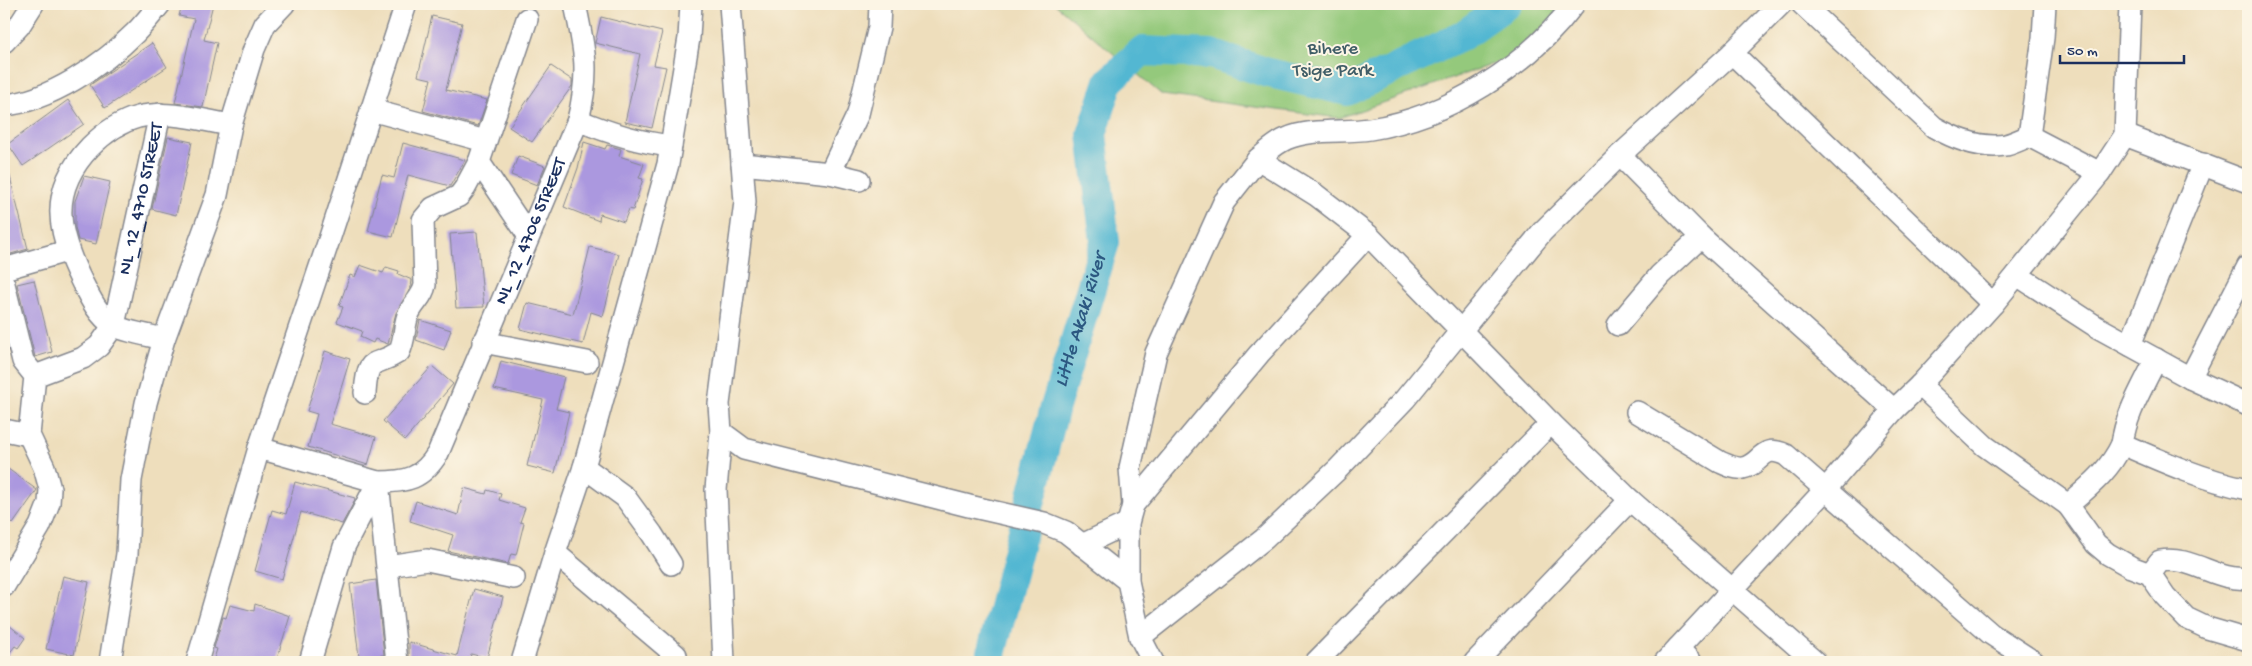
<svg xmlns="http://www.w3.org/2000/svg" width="2252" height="666" font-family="'Gochi Hand',sans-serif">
  <rect width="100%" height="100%" fill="#fcf5e5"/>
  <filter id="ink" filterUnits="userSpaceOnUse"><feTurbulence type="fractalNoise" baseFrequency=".02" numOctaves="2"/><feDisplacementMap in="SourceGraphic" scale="10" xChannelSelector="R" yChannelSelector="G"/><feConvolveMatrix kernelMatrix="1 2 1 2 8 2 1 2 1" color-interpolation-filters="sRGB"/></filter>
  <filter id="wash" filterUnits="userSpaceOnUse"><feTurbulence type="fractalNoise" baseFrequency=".0096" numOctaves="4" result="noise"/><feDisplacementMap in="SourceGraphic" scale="20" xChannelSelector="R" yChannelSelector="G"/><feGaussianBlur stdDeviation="1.12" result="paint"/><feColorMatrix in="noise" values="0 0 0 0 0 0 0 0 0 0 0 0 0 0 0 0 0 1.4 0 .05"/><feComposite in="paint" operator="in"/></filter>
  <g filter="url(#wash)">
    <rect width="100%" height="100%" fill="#eedebc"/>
    <path fill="#94c97b" stroke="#587c6c" d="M1055,4h508l-30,46 -194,68 -177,-23z"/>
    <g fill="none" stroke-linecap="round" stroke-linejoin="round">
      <path stroke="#53b7d2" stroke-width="30" id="s1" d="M989,662l66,-255 50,-165 -13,-108 17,-53 33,-30 69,3 54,18 82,19 115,-55 45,-32"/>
    </g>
    <g id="blocks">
      <path fill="#ab98df" d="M182,4h31l-9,36 13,3 -14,64 -28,-4 19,-84 -15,-3z
        M432,16l30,7 -16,67 41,10 -9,26 -55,-15 8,-32 -13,-3z
        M601,17l61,15 -8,33 12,2 -14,61 -27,-6 15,-68 -45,-11z
        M152,43l15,24 -62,41 -15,-23z
        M551,66l21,14v6l-40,56 -23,-15z
        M68,100l16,24 -61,42 -15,-22z
        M168,137l24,5 -16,73 -24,-6z
        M584,142l21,7 2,-4 14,4 -2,7 25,8 -5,14 4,1 -10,31 -4,-1 -5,13 -24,-8 -1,7 -35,-14 14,-39z
        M403,143l62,17 -15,26 -42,-11 -15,62 -25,-6 14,-56 12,3z
        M518,156l27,10 -8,19 -26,-10z
        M9,173l19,76 -24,7v-82z
        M84,176l26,6 -14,62 -18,-4 -3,-13v-26z
        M477,232l7,75 -28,1 -6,-74z
        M590,247l29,7 -16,62 -12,-4 -8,32 -63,-15 7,-26 46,11z
        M360,265l23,8 3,-6 13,4 -1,3 14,6 -1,7 -15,26 -8,31 -13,-5 -2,4 -13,-6 2,-6 -25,-9 6,-15 -4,-1 11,-31 5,2z
        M34,280l18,72 -17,5 -18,-73z
        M420,320l31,10 -7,20 -28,-10z
        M325,351l25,8 -20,65 46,13 -8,28 -60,-18 9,-33 -10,-3z
        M501,361l63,16 -8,32 13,3 -14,61 -28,-7 16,-66 -49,-11z
        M432,366l21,18 -48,56 -22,-19z
        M4,466l33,24 -24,34 -9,-7z
        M295,482l60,16 -1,4 -12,22 -41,-12 -19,67 -27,-8 17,-61 14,4z
        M464,488l22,6 1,-4 14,4 -2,6 26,8 -5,14 4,1 -8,32 -5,-1 -3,10 -60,-13 5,-16 -43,-14 6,-20 42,14z
        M63,576l26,6 -15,73 -28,-6z
        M376,580l8,75 -25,2 -9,-73z
        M474,589l29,8 -16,61 -16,-4 -2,8h-60v-20l48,14z
        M255,604l35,12 -14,46h-63l4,-13 -3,-1 9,-31 3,1 4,-13 24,6z
        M4,621l21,17 -7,10 -3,-2 -11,14z"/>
    </g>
  </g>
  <g filter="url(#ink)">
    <use href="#blocks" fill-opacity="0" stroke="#84868d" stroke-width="1"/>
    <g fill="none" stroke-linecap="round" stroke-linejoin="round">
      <g stroke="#84868d" stroke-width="24">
        <g id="minor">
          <path d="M1802,4l132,123c21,12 47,22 72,18 8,-2 16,-6 23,-9l71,37"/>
          <path d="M527,19l-48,143 49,73"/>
          <path d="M4,42l15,-16 14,-22"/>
          <path d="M1732,53l49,-49"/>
          <path d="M4,105c44,-3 100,-41 131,-72 9,-9 17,-19 25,-29"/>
          <path d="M371,110l114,31"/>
          <path d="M578,120c31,13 59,22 93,26"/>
          <path d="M2125,135l123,47"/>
          <path d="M2029,136l14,-98 2,-34"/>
          <path d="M1620,155l81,82 193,173"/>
          <path d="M1258,159c9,-7 18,-16 28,-20 25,-11 57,-6 84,-10 78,-12 157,-62 204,-125"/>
          <path d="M742,164l88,9 29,7"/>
          <path d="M830,173l28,-59 21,-87 1,-23"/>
          <path d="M4,269l63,-18"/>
          <path d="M2017,275l80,52 93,51 58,27"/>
          <path d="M4,284l19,77 12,15 -6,59 15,32 6,22 -1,14 -9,23 -36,60"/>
          <path d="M1618,325l42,-50 41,-38"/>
          <path d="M164,339c-12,-3 -42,-8 -51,-14 -15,-10 -23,-27 -31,-43 -25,-50 -34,-91 8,-135 13,-13 29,-25 48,-30 30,-7 63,3 93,8"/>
          <path d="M483,342l104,20"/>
          <path d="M2130,345l73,-181"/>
          <path d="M2156,359c-13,28 -30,54 -34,85 41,18 82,36 126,45"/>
          <path id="s2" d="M35,376l48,-18 16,-12 15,-21 46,-211"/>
          <path d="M2190,378l58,-112"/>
          <path d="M1920,385l65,61 83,59c22,-19 42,-35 54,-61"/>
          <path d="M365,393c3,-40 8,-24 34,-41 7,-13 4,-27 10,-39 5,-11 14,-16 16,-28l-2,-65 10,-12 26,-12 6,-8 14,-26"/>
          <path d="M1637,412l83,50c7,3 15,7 23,6 20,-4 17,-25 43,-13l205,179 43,28"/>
          <path d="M4,430l25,5"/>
          <path d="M721,432l23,17 225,57 75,17 22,9 62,49 12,56 13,25"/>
          <path id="s3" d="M259,448l119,34c29,0 44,-3 60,-29l140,-333c12,-48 7,-69 -3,-116"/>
          <path d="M584,467l41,30 27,37 19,30"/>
          <path d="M378,482l19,180"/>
          <path d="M1133,505l126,-151 109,-119"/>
          <path d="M2068,505l28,39 12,10 23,13 19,7 15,22 21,22 21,10 41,12"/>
          <path d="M1082,545l46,-22"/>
          <path d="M555,553l121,102"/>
          <path d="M388,566l39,-6 87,18"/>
          <path d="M2150,574l10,-13c31,-6 57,21 88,17"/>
          <path d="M1128,581v-58l5,-18 -3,-37 26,-115 68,-151 34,-43 58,36 52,40 183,188 79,77 185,162"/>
          <path d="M1140,637l124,-98 73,-69 68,-71 137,-167 78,-77 112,-102 261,251"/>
          <path d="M1678,648l13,14"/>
          <path d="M110,662l17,-108 4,-74 15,-77 18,-64 53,-144 14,-70 23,-76 11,-25 19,-20"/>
          <path d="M197,662l62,-214 70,-208 77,-236"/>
          <path d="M310,662l34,-115 34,-65"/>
          <path d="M522,662l33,-109 29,-86 84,-303 21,-126 2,-34"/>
          <path d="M724,662l-8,-172 5,-58 -2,-28 26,-202 -15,-198"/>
          <path d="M1316,662l235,-239"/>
          <path d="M1475,662l155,-162"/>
          <path d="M1665,662l160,-172 69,-80 26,-25 73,-81 107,-131 25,-38 5,-131"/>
        </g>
      </g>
      <use href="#minor" stroke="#fff" stroke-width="21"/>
    </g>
  </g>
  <g text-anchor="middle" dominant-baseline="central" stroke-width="4" stroke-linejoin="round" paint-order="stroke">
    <g font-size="19" fill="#3f5d67" stroke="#fcf5e5">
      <text x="1333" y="49">Bihere<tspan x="1333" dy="22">Tsige Park</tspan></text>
    </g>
    <g font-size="19" fill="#1b2f5e" stroke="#fcf5e5">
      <text stroke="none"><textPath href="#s2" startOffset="226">NL_12_4710 STREET</textPath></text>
      <text stroke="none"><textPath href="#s3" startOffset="435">NL_12_4706 STREET</textPath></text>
    </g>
    <g font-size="20" font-style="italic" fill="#2c5881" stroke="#fcf5e5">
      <text stroke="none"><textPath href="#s1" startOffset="354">Little Akaki River</textPath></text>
    </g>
  </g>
  <rect width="2252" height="666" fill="none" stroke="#fcf5e5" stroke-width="20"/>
  <path d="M2060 55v8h124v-8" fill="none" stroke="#1b2f5e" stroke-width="2.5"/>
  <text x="2067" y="55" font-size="15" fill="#1b2f5e" stroke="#fcf5e5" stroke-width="4" paint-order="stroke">50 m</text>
</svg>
